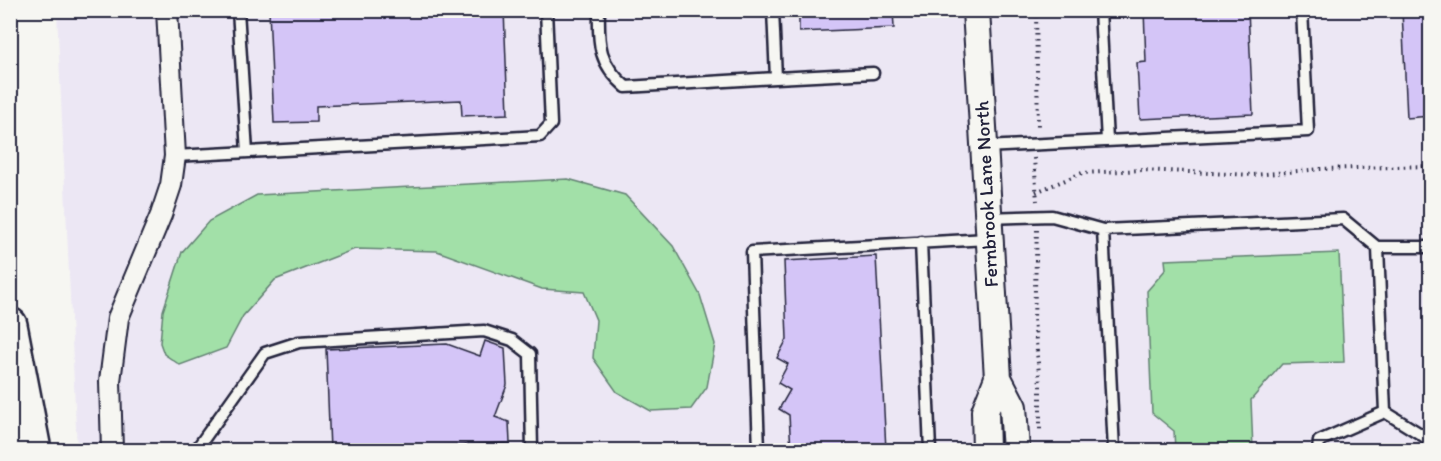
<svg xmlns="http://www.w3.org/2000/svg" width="1441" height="461" font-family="Itim,sans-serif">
  <rect width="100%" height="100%" fill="#f6f6f2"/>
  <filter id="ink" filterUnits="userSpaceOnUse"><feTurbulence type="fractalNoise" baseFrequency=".0167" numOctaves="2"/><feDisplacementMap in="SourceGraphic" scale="12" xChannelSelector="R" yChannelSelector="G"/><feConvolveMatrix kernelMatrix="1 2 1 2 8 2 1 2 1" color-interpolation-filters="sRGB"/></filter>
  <g filter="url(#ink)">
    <path fill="#ece7f4" d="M57,11h1373v439h-1353z"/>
    <path fill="#a2e0a8" stroke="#628172" stroke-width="1.5" d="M568,179l57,16 48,51 27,49 15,49 -8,43 -16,22 -40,2 -34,-19 -24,-34 3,-38 -12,-28 -42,-3 -105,-38 -82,-2 -80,31 -32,36 -17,32 -46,17 -16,-11 -4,-11 3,-32 19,-59 27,-31 48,-26z
      M1339,253l5,109 -62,2 -31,36 2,50h-78l-1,-19 -22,-18 -5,-122 19,-22 -1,-9z"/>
    <path fill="#d4c5f7" stroke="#22223b" stroke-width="1.5" d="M269,10h235l4,104 -46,2 -1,-16 -145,6v16l-42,1z
      M799,10h94l1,18 -95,4z
      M1144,10h104l5,104 -113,5 -3,-56 9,-1z
      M1402,10h28v106l-23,2z
      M876,256l10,194h-95l-2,-35 -10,-6 11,-19 -12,-7 10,-19 -11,-6 10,-19 -3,-78z
      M485,341l20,7 2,37 -12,32 14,5 1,21 -180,7 -4,-101 121,-5 33,12z"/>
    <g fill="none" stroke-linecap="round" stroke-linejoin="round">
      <g stroke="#22223b" stroke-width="15">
        <path id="service" d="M238,10l9,142
          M599,10c-1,35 0,54 27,77l150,-9 -3,-68
          M1100,10l7,131
          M776,78l97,-5
          M984,147l324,-16 -6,-121
          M175,156l365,-20 11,-12 -5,-114
          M987,218l65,-2 51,14 11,220
          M1103,230l240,-11 35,29 7,164 -66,29 -1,9
          M921,242l9,208
          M1377,247h53
          M1385,412l45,28
          M196,450l69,-97 34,-11 185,-11 28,9 18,14 2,96
          M759,450l-7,-198 236,-13"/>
      </g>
      <g stroke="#22223b" stroke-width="24">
        <path id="minor" d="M112,450l-2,-69 8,-63 43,-103 10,-30 4,-29 -8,-146"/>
      </g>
      <g stroke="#22223b" stroke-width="30">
        <path id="tertiary" d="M976,10l22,368 15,29 3,43
          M986,450l-1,-39 13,-33"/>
      </g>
      <g stroke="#22223b" stroke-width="38">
        <path id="motorway" d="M10,325l24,125"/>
      </g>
      <path stroke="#22223b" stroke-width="4" stroke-dasharray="1.5 4.5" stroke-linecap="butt" d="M1036,10l2,120
        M1034,158l3,43
        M1036,192l46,-19 61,-3 111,5 67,-6 109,-3
        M1037,230l-3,89 6,66v47"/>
      <use href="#service" stroke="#f6f6f2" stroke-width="10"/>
      <use href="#minor" stroke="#f6f6f2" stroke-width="20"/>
      <use href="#tertiary" stroke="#f6f6f2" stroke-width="26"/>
      <use href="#motorway" stroke="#f6f6f2" stroke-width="33"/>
    </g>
  </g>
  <g text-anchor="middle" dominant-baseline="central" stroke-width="4.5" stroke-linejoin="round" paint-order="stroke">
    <g font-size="20" fill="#22223b" stroke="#f6f6f2">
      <text transform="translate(986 194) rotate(-93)">Fernbrook Lane North</text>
    </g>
  </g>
  <rect width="1441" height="461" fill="none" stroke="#f6f6f2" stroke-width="36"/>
  <rect x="18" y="18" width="1405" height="425" fill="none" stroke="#22223b" stroke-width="2" filter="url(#ink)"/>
</svg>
